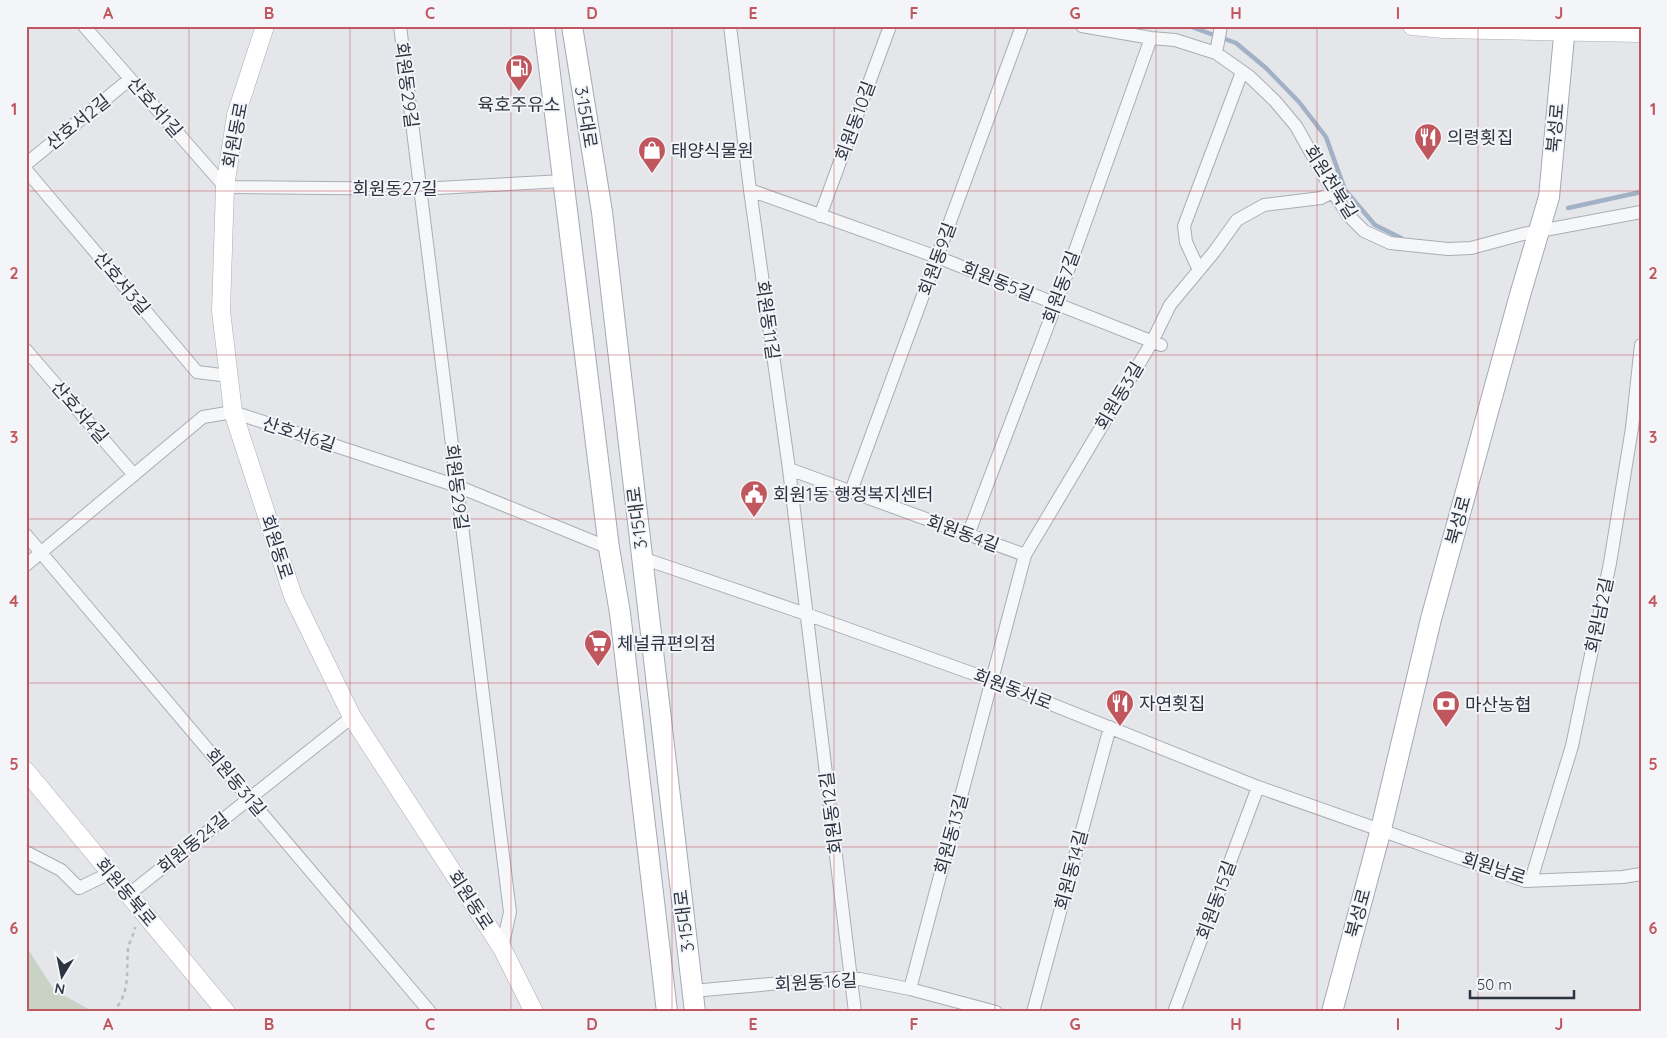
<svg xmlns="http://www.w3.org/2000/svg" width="1667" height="1038" font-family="Quicksand,'Noto Sans KR',sans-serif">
  <rect width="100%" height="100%" fill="#e4e6ea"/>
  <path fill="#c8d3c6" d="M26,946l28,44 40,22h-68z"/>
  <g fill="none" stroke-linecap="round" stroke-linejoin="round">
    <path stroke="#a3b1c6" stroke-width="4.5" d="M1189,26l47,17 30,25 33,34 27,35 19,53 30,35 26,13
      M1568,208l73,-16"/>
    <g stroke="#a9adb4" stroke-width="14">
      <path id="minor" d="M84,26l141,161 195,2 144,-8
        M400,26l110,886 -8,36
        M730,26l20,164 39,279 66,543
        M1082,26l69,12 24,2 41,13 34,24 25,24 21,25 37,66 15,23 16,16 26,12 58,6 23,-1 52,-14 118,-22
        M1216,53l5,-27
        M26,164l104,-85
        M26,170l171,202 32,4
        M750,190l187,67 224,88
        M820,216l70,-190
        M1199,270l-13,-28 -2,-16 58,-154
        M26,350l108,125
        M789,469l236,86
        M851,491l171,-465
        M26,535l404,477
        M968,535l88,-231 95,-266
        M642,558l164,56 185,66 267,107 267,94 98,-4 18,-3
        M26,565l177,-148 30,-5 224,74 152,62
        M26,852l35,18 18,18 31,-15
        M1531,880l41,-134 38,-183 22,-135 9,-83
        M128,895l224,-178
        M910,989l115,-434 127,-213 18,-37 44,-53 23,-32 27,-15 57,-7 12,-6
        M692,991l158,-14 60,12 86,23
        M1033,1012l77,-285
        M1174,1012l84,-225"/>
    </g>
    <g stroke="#a9adb4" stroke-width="19">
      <path id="secondary" d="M265,26l-29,89 -11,72 -4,124 12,101 60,184 59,121 150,231 32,64
        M1412,26l31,3 198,4
        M26,771l200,241"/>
    </g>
    <g stroke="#a4a9b5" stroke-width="22">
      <path id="primary" d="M544,26l65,522 11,65 47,399
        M572,26l30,186 93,800
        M1332,1012l49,-183 50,-210 89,-324 29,-98 16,-171"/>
    </g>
    <path stroke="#babcc2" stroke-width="2.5" stroke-dasharray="4 4" stroke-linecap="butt" d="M112,1012c19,-17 14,-40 16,-63 1,-7 6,-14 7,-22"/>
    <use href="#minor" stroke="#f6f7f9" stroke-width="12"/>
    <use href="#secondary" stroke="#fff" stroke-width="18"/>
    <use href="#primary" stroke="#fff" stroke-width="20"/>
  </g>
  <path fill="none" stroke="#c1575e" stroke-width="1" stroke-opacity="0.55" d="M189,26v986M350,26v986M511,26v986M672,26v986M834,26v986M995,26v986M1156,26v986M1317,26v986M1478,26v986M26,191h1615M26,355h1615M26,519h1615M26,683h1615M26,847h1615"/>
  <defs>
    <g id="fuel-pin" transform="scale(1.4375)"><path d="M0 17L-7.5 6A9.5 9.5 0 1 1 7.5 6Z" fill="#c1575e" stroke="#f3f5f8"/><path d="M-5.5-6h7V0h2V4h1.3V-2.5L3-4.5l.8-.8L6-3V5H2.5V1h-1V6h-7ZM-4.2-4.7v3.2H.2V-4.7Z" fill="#fff"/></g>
    <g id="restaurant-pin" transform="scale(1.4375)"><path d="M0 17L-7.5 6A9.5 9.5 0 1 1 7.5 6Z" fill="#c1575e" stroke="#f3f5f8"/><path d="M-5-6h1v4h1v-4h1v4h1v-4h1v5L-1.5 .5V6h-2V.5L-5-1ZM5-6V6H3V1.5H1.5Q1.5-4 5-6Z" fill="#fff"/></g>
    <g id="shop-pin" transform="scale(1.4375)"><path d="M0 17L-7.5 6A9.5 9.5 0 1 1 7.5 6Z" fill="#c1575e" stroke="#f3f5f8"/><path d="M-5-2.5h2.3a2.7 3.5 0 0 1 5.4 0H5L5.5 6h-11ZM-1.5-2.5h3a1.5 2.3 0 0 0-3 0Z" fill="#fff"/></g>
    <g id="civic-pin" transform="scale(1.4375)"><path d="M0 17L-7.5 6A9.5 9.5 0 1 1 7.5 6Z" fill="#c1575e" stroke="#f3f5f8"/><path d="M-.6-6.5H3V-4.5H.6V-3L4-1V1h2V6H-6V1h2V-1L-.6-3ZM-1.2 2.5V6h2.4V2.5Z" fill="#fff"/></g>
    <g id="supermarket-pin" transform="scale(1.4375)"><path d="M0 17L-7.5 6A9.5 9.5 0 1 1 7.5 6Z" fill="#c1575e" stroke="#f3f5f8"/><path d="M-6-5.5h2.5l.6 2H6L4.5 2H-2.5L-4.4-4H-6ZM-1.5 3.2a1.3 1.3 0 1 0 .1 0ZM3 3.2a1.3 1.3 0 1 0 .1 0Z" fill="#fff"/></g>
    <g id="bank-pin" transform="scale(1.4375)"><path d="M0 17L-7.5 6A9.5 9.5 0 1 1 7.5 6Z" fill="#c1575e" stroke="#f3f5f8"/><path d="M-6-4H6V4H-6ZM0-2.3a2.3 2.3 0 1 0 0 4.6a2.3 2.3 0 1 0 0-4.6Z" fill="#fff"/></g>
  </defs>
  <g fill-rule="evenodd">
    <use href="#fuel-pin" x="519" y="68"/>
    <use href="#restaurant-pin" x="1428" y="137"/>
    <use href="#shop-pin" x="652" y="150"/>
    <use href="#civic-pin" x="754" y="494"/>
    <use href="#supermarket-pin" x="598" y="643"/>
    <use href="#restaurant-pin" x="1120" y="703"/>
    <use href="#bank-pin" x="1446" y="704"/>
  </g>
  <g text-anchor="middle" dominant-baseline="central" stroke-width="4" stroke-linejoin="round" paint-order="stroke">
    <g font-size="18" fill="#2d3341" stroke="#f3f5f8">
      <text transform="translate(407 85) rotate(83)">회원동29길</text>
      <text transform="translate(155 107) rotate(49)">산호서1길</text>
      <text transform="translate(586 117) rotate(81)">3·15대로</text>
      <text transform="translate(855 121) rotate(-70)">회원동10길</text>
      <text transform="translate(78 122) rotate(-39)">산호서2길</text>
      <text transform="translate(1555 128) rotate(-85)">북성로</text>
      <text transform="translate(235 135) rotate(-79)">회원동로</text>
      <text transform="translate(1331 182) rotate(58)">회원천북길</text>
      <text x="395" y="188">회원동27길</text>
      <text transform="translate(937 259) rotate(-70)">회원동9길</text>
      <text transform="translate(998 281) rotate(22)">회원동5길</text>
      <text transform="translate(122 283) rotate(50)">산호서3길</text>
      <text transform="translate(1061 287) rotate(-70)">회원동7길</text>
      <text transform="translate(768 320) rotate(82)">회원동11길</text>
      <text transform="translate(1119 396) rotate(-59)">회원동3길</text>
      <text transform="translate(80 412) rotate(49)">산호서4길</text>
      <text transform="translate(299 434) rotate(18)">산호서6길</text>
      <text transform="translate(457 487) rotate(83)">회원동29길</text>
      <text transform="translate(637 518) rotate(-97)">3·15대로</text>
      <text transform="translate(1458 520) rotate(-75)">북성로</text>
      <text transform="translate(963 533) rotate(20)">회원동4길</text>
      <text transform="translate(277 547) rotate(72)">회원동로</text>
      <text transform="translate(1599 615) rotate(-78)">회원남2길</text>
      <text transform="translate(1013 689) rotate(21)">회원동서로</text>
      <text transform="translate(236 782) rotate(50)">회원동31길</text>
      <text transform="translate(831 813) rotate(-97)">회원동12길</text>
      <text transform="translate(951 834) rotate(-75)">회원동13길</text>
      <text transform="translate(193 843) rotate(-39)">회원동24길</text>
      <text transform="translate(1494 868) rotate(18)">회원남로</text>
      <text transform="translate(1071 870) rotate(-75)">회원동14길</text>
      <text transform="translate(126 892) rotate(50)">회원동북로</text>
      <text transform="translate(471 900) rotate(57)">회원동로</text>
      <text transform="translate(1216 900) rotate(-70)">회원동15길</text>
      <text transform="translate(1358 913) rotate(-75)">북성로</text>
      <text transform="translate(684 921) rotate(-97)">3·15대로</text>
      <text transform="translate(816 982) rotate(-3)">회원동16길</text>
    </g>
    <g font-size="18" fill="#2d3341" stroke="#f3f5f8" text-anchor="start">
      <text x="519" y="104" text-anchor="middle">육호주유소</text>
      <text x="1447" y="137">의령횟집</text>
      <text x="671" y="150">태양식물원</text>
      <text x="773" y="494">회원1동 행정복지센터</text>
      <text x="617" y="643">체널큐편의점</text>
      <text x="1139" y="703">자연횟집</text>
      <text x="1465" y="704">마산농협</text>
    </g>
  </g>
  <rect width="1667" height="1038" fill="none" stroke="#f3f5f8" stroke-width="55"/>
  <g transform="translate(62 976) rotate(190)" stroke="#f3f5f8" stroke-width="4" paint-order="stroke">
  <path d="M0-4L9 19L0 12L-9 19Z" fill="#2d3341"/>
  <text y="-8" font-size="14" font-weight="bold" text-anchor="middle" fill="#2d3341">N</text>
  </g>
  <path d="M1470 990v8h104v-8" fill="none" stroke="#2d3341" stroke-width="2.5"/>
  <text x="1477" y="990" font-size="15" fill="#2d3341" stroke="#f3f5f8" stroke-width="4" paint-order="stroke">50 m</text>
  <rect x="28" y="28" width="1612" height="982" fill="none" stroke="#c1575e" stroke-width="2"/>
  <g font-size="16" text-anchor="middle" font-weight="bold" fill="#c1575e">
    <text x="108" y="19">A</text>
    <text x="269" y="19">B</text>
    <text x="430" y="19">C</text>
    <text x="592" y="19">D</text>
    <text x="753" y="19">E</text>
    <text x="914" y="19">F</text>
    <text x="1075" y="19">G</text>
    <text x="1236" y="19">H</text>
    <text x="1398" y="19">I</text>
    <text x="1559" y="19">J</text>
    <text x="14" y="115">1</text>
    <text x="1653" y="115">1</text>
    <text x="14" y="279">2</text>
    <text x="1653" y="279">2</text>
    <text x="14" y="443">3</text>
    <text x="1653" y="443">3</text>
    <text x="14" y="607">4</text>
    <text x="1653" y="607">4</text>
    <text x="14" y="770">5</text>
    <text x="1653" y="770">5</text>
    <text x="14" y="934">6</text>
    <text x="1653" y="934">6</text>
    <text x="108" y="1030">A</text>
    <text x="269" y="1030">B</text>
    <text x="430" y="1030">C</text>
    <text x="592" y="1030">D</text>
    <text x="753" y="1030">E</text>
    <text x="914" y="1030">F</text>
    <text x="1075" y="1030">G</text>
    <text x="1236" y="1030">H</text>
    <text x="1398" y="1030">I</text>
    <text x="1559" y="1030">J</text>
  </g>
</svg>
